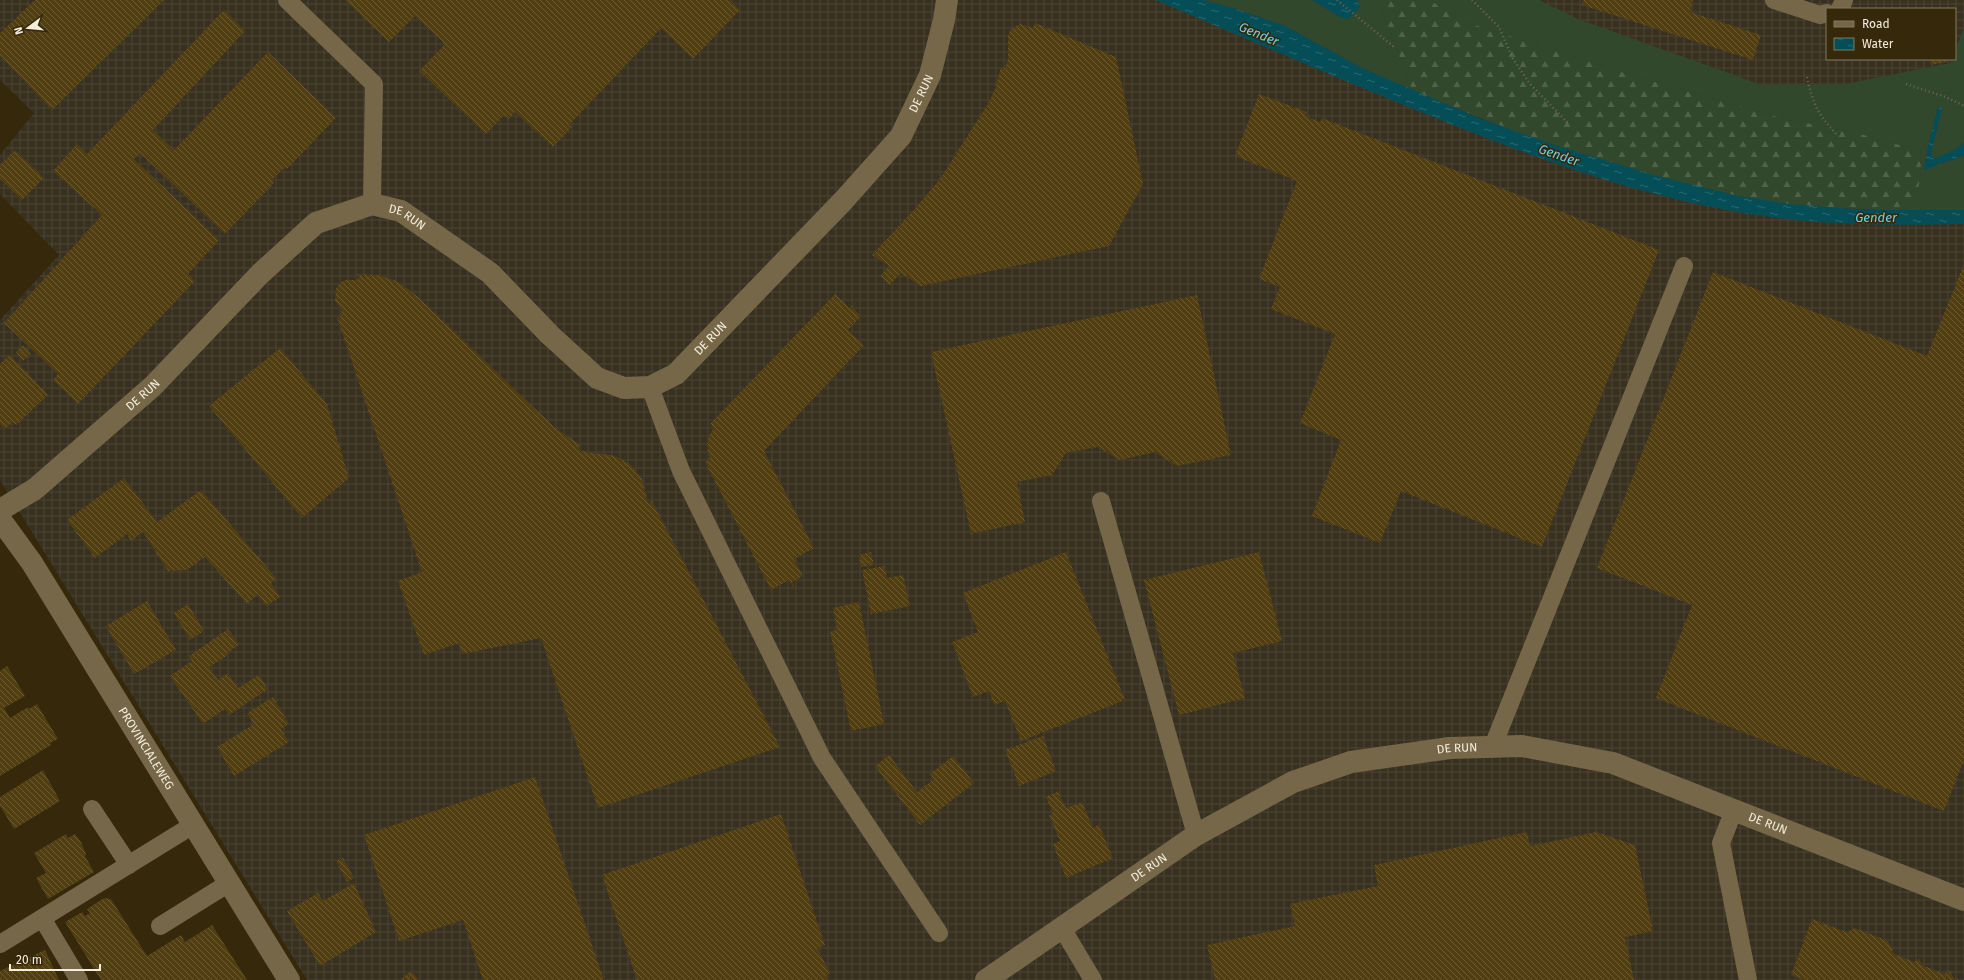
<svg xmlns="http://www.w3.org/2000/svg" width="1964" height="980" font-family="'Fira Sans',sans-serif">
  <defs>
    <pattern id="industrial-grid" width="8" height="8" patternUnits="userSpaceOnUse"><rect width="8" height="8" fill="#383120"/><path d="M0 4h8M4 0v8" fill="none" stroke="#4c4535"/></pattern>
    <pattern id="forest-firs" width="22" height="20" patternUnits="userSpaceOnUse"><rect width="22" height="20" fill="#31482c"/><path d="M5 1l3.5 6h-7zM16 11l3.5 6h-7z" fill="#4f634a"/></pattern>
    <pattern id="water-ripples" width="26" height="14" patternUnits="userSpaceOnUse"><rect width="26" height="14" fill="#054e58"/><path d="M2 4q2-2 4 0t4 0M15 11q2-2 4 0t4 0" fill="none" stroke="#2a686f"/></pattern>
    <pattern id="building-back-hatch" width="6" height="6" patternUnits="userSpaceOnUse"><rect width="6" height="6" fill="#513e11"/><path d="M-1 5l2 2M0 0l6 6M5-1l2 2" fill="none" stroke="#6b5a33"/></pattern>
  </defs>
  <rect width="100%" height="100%" fill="#35280b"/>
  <path fill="url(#industrial-grid)" fill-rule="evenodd" d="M0,0h1964v980h-1657l-307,-500v-160l59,-65 -59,-61v-39l34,-42 -34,-33zM1827,9h128v50h-128z"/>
  <path fill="#31482c" d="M1203,0h109l28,17 20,-10 -3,-7h21l34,90 -48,-21 -79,-43 -49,-17z
    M1430,0h109l39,19 184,66 83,-1 105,-21 2,-4h3v-8l9,-24v116l-10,7 -20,9 -3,-5 11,-46 -4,-1 -9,35 -5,27 40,-13v54l-49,1 6,-40 -1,-22 -30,-6 -39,-12 -63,-11 -159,-46 -170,-54z"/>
  <path fill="url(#forest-firs)" d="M1378,0h52l29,20 170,54 159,46 63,11 39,12 30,6 1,22 -6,40c-59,-2 -119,-3 -178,-15 -112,-22 -220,-62 -325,-106z"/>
  <path fill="url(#water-ripples)" d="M1156,0h47l33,9 49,17 79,43 115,49 75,27 103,31 81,20 52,8 74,6h100v14c-74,2 -148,1 -221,-11 -124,-21 -240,-67 -356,-115 -77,-32 -155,-65 -231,-98z
    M1312,0h45l3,7 -11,12 -9,-2z
    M1938,107l4,1 -11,46 3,5 20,-9 10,-7v13l-22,7 -17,7 -1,-1 5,-27z"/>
  <path fill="url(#building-back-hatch)" d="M35,0h129l-112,110 -52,-54v-23z
    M345,0h385l10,10 -47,49 -32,-31 -92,97 3,2 -19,20 -38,-35 -6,7 -5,-4 -18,19 -67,-63 26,-27 -30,-28 -26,26z
    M1583,0h110l-3,12 71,23 -8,25 -171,-55z
    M224,10l21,21 -92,99 21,20 94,-98 68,66 -49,51 -2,-2 -13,13 2,3 -49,51 -85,-81 -6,6 85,81 -31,34 7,7 -117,123 -25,-24 5,-6 -54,-51 98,-108 -49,-44 24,-27 10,10z
    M1035,23l81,34 27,127 -34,62 -188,40 -20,-13 -11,12 -10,-9 9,-10 -17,-11 40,-43 28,-33 49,-77 6,-13 6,-22 4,1 3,-8v-23l2,-7 10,-6 13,4z
    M1930,59h17l-1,3 -15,3z
    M1259,94l48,18 -2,4 15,6 2,-4 337,132 -117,297 -141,-56 -21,52 -68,-27 29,-76 -41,-17 35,-89 -64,-25 9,-22 -21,-8 38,-98 -62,-25z
    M15,150l29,28 -22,22 -22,-21v-14z
    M1964,264v496l-20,51 -288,-113 36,-93 -95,-37 116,-296 214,84z
    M356,274l22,1 16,5 9,5 15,12 136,130 25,17v6l12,3 20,2 8,3 13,8 10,13 6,24 4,-2 128,246 -182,61 -57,-170 -79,16 -3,-11 -35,12 -26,-74 24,-9 -85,-255 2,1 3,-8 -7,-9 1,-12 5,-7 5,-2h11l3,-5z
    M835,294l14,14 8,-6 -5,5 9,9 -13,14 16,15 -100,106 50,97 -20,11 9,17 -11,6 3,6 -1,1 -5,-9 -18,10 -66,-128 5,-3 -3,-14 2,-9 5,-8 -4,-4z
    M1197,295l34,160 -54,11 -22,-14 -35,8 -22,-13 -32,6 -14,22 -35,7 8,40 -54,12 -40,-182z
    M23,345l8,9 -8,7 -7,-9z
    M280,348l47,56 22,74 -47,40 -93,-112z
    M10,355l38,40 -32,30 -3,-3 -8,7 -5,-5v-60z
    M124,478l33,44 44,-32 76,89 -6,4 9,14 -14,9 -8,-12 -11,10 -42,-47 -18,13 -19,1 -25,-39 -12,9 -4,-7 -32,24 -28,-38z
    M871,552l3,13 -13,2 -2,-12z
    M1066,552l59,148 -104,41 -16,-40 -11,4 -5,-14 -16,6 -21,-55 26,-10 -15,-39z
    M1259,552l23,89 -49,12 12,45 -66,17 -35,-135z
    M885,566l2,12 16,-3 7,31 -39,8 -9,-44z
    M147,601l29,49 -42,24 -28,-48z
    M859,602l25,122 -33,7 -21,-100 7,-1 -4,-22z
    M188,604l16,27 -14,9 -16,-27z
    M228,629l11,16 -12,8 1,2 -19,12 9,13 10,-7 10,15 21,-13 9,14 -39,26 -4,-6 -22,15 -33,-48 22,-15 -3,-5z
    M7,666l18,30 -21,12 6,10 18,-11 1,2 8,-5 21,35 -8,4 1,2 -51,31v-105z
    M273,697l16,27 -8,5 8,13 -55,34 -17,-29 37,-23 -7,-11z
    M1043,736l13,35 -37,15 -14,-36z
    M889,755l28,37 17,-13 -4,-5 23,-18 21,27 -54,42 -45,-59z
    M43,770l17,31 -46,28 -14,-23v-9z
    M535,777l69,203h-121l-20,-60 -64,21 -35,-106z
    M1056,788l10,20 16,-6 11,26 6,-3 14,33 -47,20 -13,-34 7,-3 -11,-26 4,-1 -7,-17 11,-5z
    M781,814l44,131 -8,3 13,25 -4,2 2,5h-191l-35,-105z
    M1527,832l3,14 66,-14 39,13 18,86 -28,6 9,43h-419l-8,-35 88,-19 -5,-22 88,-18 -4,-21z
    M66,834l2,4 7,-4 6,8 5,12 -1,2 9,16 -46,27 -12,-21 10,-5 -12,-20z
    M343,858l11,20 -7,4 -11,-21z
    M354,883l22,49 -56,34 -33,-55 31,-18 5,8z
    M104,898l7,1 36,57 34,-21 4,7 27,-17 35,55h-146l-36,-58 17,-10 3,4 5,-3 -3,-4z
    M1812,919l37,14v-2l6,-3 33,13 6,13 20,8 5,-3 3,6 22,9 6,-3 3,6 6,3h-155l-13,-5z
    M45,950l14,30h-59v-9z
    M411,971l8,9h-19z"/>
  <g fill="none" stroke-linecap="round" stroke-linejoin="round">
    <path stroke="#72674e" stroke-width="2.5" stroke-dasharray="1 3" stroke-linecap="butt" d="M1337,0l57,47
      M1472,0l27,27 14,32 17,25 39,40
      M1807,77c6,28 11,37 30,58
      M1906,84l40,13 18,9"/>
    <path stroke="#756748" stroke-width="18" d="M287,0l87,84 -2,120
      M1774,0l46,15 7,-2
      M1840,9l4,-9
      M650,387l31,84 141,287 117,175
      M1101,501l95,334
      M1493,746l191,-480
      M92,809l37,56
      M1734,810l-13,33 27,137
      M42,918l37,62
      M160,926l69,-43
      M1062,928l31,52
      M0,944l193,-119"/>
    <g stroke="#756748" stroke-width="22">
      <path id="s1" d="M0,510l35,-21 118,-103 107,-112 56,-51 56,-19 29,7 89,62 60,62 47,43 27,10 26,-1 26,-13 167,-173 58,-65 29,-61 14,-55 3,-20"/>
      <path id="s2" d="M0,519l32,44 257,417"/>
      <path id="s3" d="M986,980l210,-145 97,-53 58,-20 99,-14 72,-2 91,17 351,137"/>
    </g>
  </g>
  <g text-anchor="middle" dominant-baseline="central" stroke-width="3" stroke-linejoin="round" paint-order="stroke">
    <g font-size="12" fill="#f5eddc" stroke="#35280b">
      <text stroke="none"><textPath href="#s1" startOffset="1234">DE RUN</textPath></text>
      <text stroke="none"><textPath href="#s1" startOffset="525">DE RUN</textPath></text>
      <text stroke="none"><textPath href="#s1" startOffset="909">DE RUN</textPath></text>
      <text stroke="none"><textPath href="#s1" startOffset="184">DE RUN</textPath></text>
      <text stroke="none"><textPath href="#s2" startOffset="272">PROVINCIALEWEG</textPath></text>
      <text stroke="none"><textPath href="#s3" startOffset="534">DE RUN</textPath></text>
      <text stroke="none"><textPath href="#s3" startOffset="858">DE RUN</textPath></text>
      <text stroke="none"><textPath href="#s3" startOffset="198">DE RUN</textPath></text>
    </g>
    <g font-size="13" font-style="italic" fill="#6dd0e1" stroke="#35280b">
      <text transform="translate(1259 34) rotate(23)">Gender</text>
      <text transform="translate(1559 155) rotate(19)">Gender</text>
      <text x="1876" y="217">Gender</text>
    </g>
  </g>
  <rect x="1826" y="8" width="130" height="52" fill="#35280b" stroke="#82775f"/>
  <rect x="1834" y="21" width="20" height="6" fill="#756748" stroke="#82775f"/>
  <text x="1862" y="28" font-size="12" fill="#f5eddc">Road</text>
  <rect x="1834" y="38" width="20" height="12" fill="url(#water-ripples)" stroke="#82775f"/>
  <text x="1862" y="48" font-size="12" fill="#f5eddc">Water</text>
  <g transform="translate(28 28) rotate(254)" stroke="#35280b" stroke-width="3" paint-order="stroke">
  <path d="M0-3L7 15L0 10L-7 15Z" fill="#f5eddc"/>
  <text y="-6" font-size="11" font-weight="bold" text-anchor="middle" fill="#f5eddc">N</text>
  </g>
  <path d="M10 964v6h90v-6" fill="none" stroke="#f5eddc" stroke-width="2"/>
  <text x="16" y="964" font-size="12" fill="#f5eddc" stroke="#35280b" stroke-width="3" paint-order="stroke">20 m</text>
</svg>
